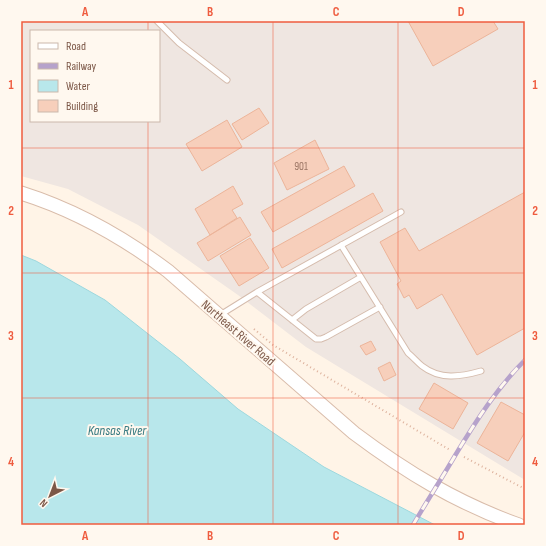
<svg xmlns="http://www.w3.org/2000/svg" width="546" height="546" font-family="'Sofia Sans Condensed',sans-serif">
  <rect width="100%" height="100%" fill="#fff4e7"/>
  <path fill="#efe6e1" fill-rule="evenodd" d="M21,21h504v459l-219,-133 -68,-52 -100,-70 -70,-36 -47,-13zM31,31h128v90h-128z"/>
  <path fill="#b8e7eb" stroke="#9dd8de" d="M21,255l15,6 69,39 75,59 58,50 86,58 111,58h-414z"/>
  <path fill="#f7cfbb" stroke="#ecb499" d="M408,21h85l5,8 -65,37z
    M259,108l10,15 -27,17 -10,-16z
    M227,120l15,27 -40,24 -16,-27z
    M315,140l14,29 -42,21 -13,-27z
    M344,166l11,20 -82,46 -12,-20z
    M233,186l10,18 -11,6 5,8 -27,17 -15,-26z
    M525,192v136l-48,27 -35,-61 -25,15 -8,-14 -5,3 -7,-14 4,-3 -21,-39 25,-14 14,23z
    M373,193l10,18 -101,57 -10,-19z
    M240,217l11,18 -43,26 -11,-18z
    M250,238l19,30 -30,18 -19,-30z
    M371,341l5,9 -10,5 -6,-9z
    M390,362l6,13 -12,6 -6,-13z
    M434,383l34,20 -15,26 -34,-20z
    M501,402l24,13v17l-17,29 -31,-18z"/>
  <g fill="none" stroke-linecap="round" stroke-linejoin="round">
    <g stroke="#d5bcad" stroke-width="7">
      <path id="lane" d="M157,21l22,22 48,37
        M341,245l67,108c5,4 9,9 14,13 18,14 38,11 59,5
        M257,292l59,47h5l5,-2 54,-30
        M220,315l37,-23 144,-80
        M292,320l14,-11 55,-32"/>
    </g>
    <g stroke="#d9bcaa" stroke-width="15">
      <path id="secondary" d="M21,193c54,17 102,44 147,78l186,162c52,39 103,70 165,92"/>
    </g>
    <path stroke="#ddb29d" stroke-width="2" stroke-dasharray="1 3" stroke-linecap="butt" d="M254,329l19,16 177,105
      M464,457l61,32"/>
    <use href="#lane" stroke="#fff" stroke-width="5"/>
    <use href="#secondary" stroke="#fff" stroke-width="13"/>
    <g stroke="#b6a2cb" stroke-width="4.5">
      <path id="rail" d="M413,525c14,-24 29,-47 43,-71 20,-33 41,-66 69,-94"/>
    </g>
    <use href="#rail" stroke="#fff8ef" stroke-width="3" stroke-dasharray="9" stroke-linecap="butt"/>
  </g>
  <path fill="none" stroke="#ef5c3f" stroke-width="1" stroke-opacity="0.55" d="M148,21v10M273,21v504M398,21v504M148,121v404M21,148h504M21,273h504M21,398h504"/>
  <g text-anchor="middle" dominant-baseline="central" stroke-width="4" stroke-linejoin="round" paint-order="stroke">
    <g font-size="11" fill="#9b7564">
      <text x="301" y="166">901</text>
    </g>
    <g font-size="13" fill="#7c5747" stroke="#fff8ef">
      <text transform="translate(238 333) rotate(41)">Northeast River Road</text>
    </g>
    <g font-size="14" font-style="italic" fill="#397b82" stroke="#fff8ef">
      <text x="117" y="430">Kansas River</text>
    </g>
  </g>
  <rect width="546" height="546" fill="none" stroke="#fff8ef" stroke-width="44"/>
  <rect x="30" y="30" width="130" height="92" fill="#fff8ef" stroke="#cbb8ac"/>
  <rect x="38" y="43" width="20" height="6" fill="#ffffff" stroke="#cbb8ac"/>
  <text x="66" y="50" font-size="12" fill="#7c5747">Road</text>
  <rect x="38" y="63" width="20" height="6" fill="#b6a2cb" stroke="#cbb8ac"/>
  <text x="66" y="70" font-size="12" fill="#7c5747">Railway</text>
  <rect x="38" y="80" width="20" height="12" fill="#b8e7eb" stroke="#cbb8ac"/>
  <text x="66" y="90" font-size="12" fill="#7c5747">Water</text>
  <rect x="38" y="100" width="20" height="12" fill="#f7cfbb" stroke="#cbb8ac"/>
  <text x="66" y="110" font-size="12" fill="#7c5747">Building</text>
  <g transform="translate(50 496) rotate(222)" stroke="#fff8ef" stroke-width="3" paint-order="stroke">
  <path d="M0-3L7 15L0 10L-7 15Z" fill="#7c5747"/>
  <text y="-6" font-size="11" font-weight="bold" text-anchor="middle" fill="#7c5747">N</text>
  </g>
  <rect x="22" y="22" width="502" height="502" fill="none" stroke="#ef5c3f" stroke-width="1.5"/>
  <g font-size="13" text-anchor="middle" font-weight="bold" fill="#ef5c3f">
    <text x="85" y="16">A</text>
    <text x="210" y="16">B</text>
    <text x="336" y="16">C</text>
    <text x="461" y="16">D</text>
    <text x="11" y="89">1</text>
    <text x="535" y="89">1</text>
    <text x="11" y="215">2</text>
    <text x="535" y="215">2</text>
    <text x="11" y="340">3</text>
    <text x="535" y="340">3</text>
    <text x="11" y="466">4</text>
    <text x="535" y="466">4</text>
    <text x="85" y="540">A</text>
    <text x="210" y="540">B</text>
    <text x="336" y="540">C</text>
    <text x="461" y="540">D</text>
  </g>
</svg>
